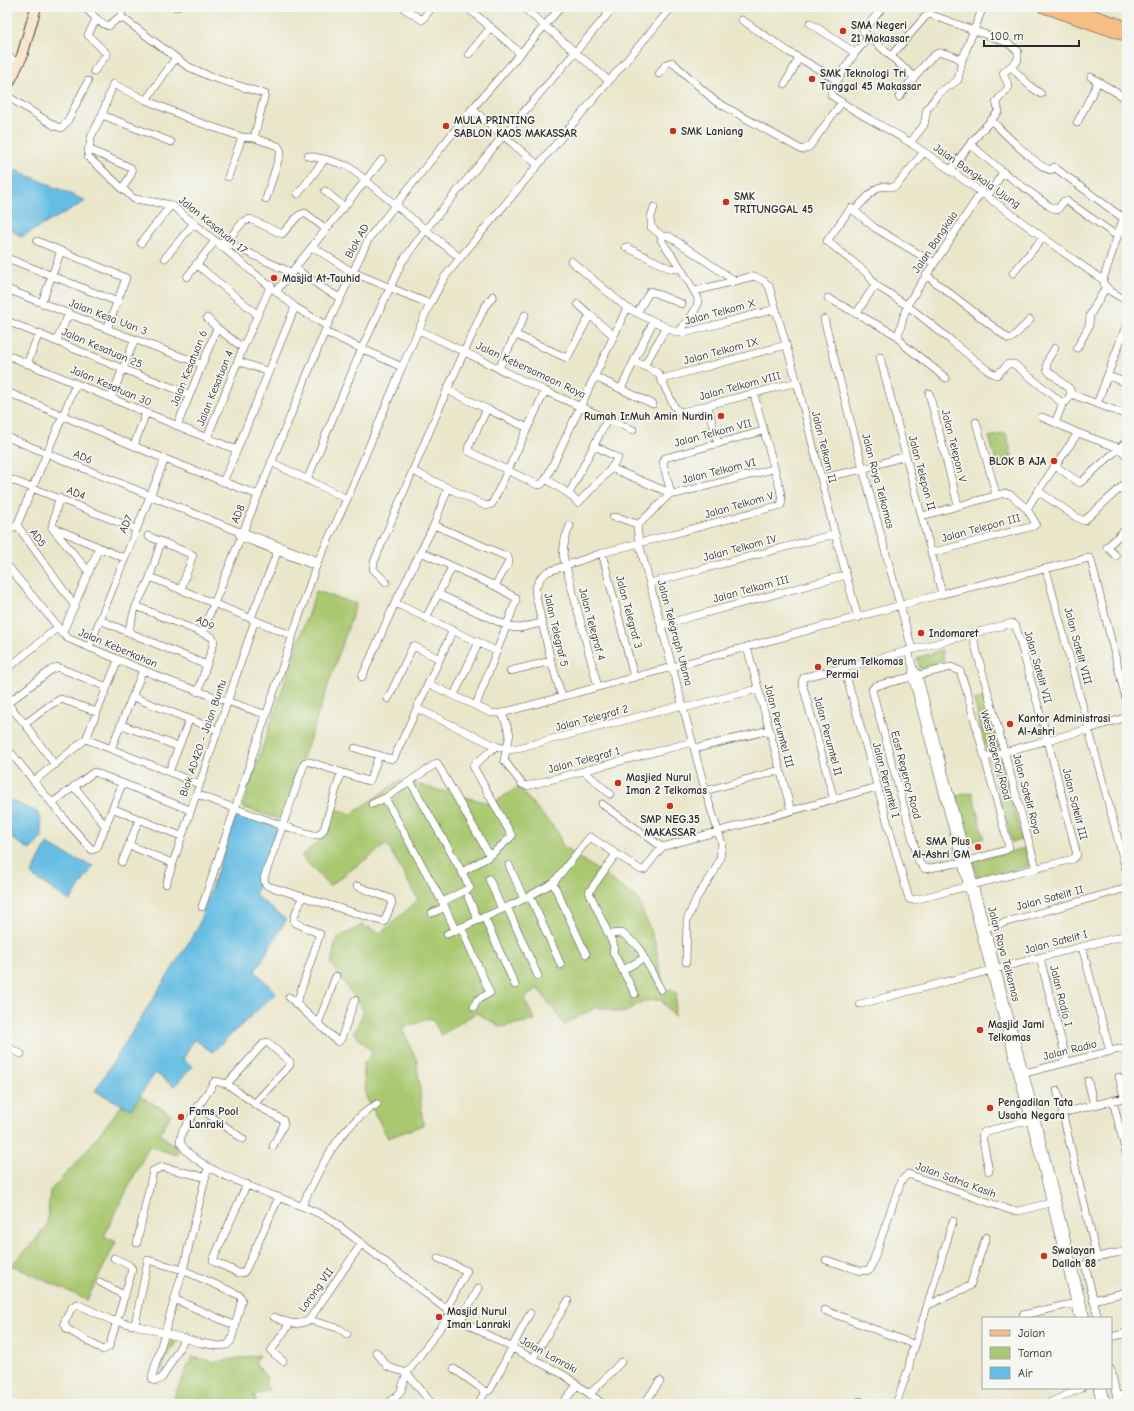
<svg xmlns="http://www.w3.org/2000/svg" width="1134" height="1411" font-family="'Comic Neue',sans-serif">
  <rect width="100%" height="100%" fill="#f6f6f2"/>
  <filter id="ink" filterUnits="userSpaceOnUse"><feTurbulence type="fractalNoise" baseFrequency=".025" numOctaves="2"/><feDisplacementMap in="SourceGraphic" scale="8" xChannelSelector="R" yChannelSelector="G"/><feConvolveMatrix kernelMatrix="1 2 1 2 8 2 1 2 1" color-interpolation-filters="sRGB"/></filter>
  <filter id="wash" filterUnits="userSpaceOnUse"><feTurbulence type="fractalNoise" baseFrequency=".012" numOctaves="4" result="noise"/><feDisplacementMap in="SourceGraphic" scale="16" xChannelSelector="R" yChannelSelector="G"/><feGaussianBlur stdDeviation="0.9" result="paint"/><feColorMatrix in="noise" values="0 0 0 0 0 0 0 0 0 0 0 0 0 0 0 0 0 1.4 0 .05"/><feComposite in="paint" operator="in"/></filter>
  <g filter="url(#wash)">
    <rect width="100%" height="100%" fill="#eae6ca"/>
    <path fill="#a9c870" stroke="#6a7a4e" d="M1006,433l8,30 -17,3 -8,-29z
      M316,591l40,13 -74,216 -40,-13z
      M942,650l2,10 -24,9 -3,-11z
      M985,697l5,19 -11,3 -5,-19z
      M990,717l10,33 -12,3 -9,-33z
      M1000,757l22,83 -10,2 -22,-83z
      M400,780l92,24 26,-17 40,45 4,13 76,54 17,43 9,47 10,1 3,5 -3,21 -13,-16 -18,1 -19,12 -27,-6 -27,14 -5,5 -27,-38 -14,11 11,21 -34,7 -25,-14 -35,22 -9,-17 -30,10 15,33 6,64 -35,13 -22,-41 -3,-33 10,-11 -19,-20 10,-22 -33,-47 5,-25 26,-14 19,8 37,-33 -31,-56 -58,42 -28,-30 23,-19 9,-29 19,6z
      M972,792l12,46 -15,4 -12,-46z
      M1025,848l4,18 -51,13 -5,-18z
      M140,1096l31,18 -11,20 19,17 -2,4 -28,-9 -45,90 12,6 -29,58 -76,-35 23,-23 13,-18 3,-33 33,-36 39,-50 9,4z
      M165,1335l12,4 -19,37 -3,-5z
      M259,1355l-4,7 12,16 -2,8 4,2 -2,3 -13,4 3,9h-93l2,-5 6,2 20,-44 23,5z"/>
    <path fill="#66bde3" stroke="#487487" d="M16,170l70,31 -65,36 -14,-11v-41z
      M7,799l30,13 4,10 1,16 -12,12 -23,-15z
      M238,812l40,15 -23,68 31,25 -31,51 21,22 -64,59 -18,-13 -11,20 10,8 -19,19 -19,-13 -24,36 -36,-18 102,-162z
      M47,844l26,14 20,8 -23,35 -39,-26z"/>
  </g>
  <g filter="url(#ink)">
    <g fill="none" stroke-linecap="round" stroke-linejoin="round">
      <g stroke="#484743" stroke-width="8">
        <path id="street" d="M85,7c7,7 14,17 24,19l9,-8 6,1 63,47 24,11 54,17 -11,44 24,8 3,5 -15,48
          M176,7h1
          M467,7l53,46
          M523,7l86,74 63,-74
          M883,7l-20,24 51,46
          M405,9l17,11 10,-13
          M120,17l4,-10
          M742,20l47,32 48,28
          M810,23l45,30
          M869,37l-14,16 -24,37v5c24,18 53,31 78,47 66,43 128,93 194,138
          M469,54l22,-27
          M7,56l12,8
          M891,56l34,-39 4,-3 77,28 12,9v9l-15,13 6,14 -13,15 3,9 -29,33 33,28 -15,24
          M175,59l-29,41 -33,-16 -11,31 -11,22 -3,20 46,42 33,5 7,3 121,100 32,19
          M1011,67l19,19 11,8
          M94,71l13,-17 -19,-19 8,-16
          M659,74l7,-10 6,-2 43,39 87,49 8,-4 32,-44
          M1091,77l36,22
          M785,84l14,-26
          M7,96l48,30 6,2 6,-6 21,-41
          M899,97c6,-8 31,-42 39,-44 7,-2 18,4 24,7
          M146,100l49,21 47,16
          M472,109l66,56 71,-84
          M102,115l69,27
          M992,121c10,10 47,48 59,49l3,-3 69,51
          M1077,123l21,-41
          M910,143l14,-18 3,-16 12,-16 19,-13 4,-20 21,-53
          M88,149l43,19 1,5 -10,16
          M308,156l17,3
          M950,171l20,-27
          M1003,172l46,34 8,4 7,-9h3l50,35
          M228,177l14,-40 12,1
          M325,191l19,16
          M298,194l27,-35 23,7 112,92 78,-93
          M654,207l-3,10v10l11,9
          M854,211c6,-6 19,-22 26,-24 6,-2 10,2 16,-1l27,-33
          M1119,230l8,2
          M37,241l89,37 -19,51
          M223,241l69,32
          M226,242l17,-20 7,-3 32,15 17,-19 6,-2 21,16
          M141,243l30,-38
          M313,247l39,25 78,32 -28,63 -77,-35
          M626,247l43,21 7,1 4,-2
          M7,258l111,44
          M165,258l29,-35
          M571,261l56,47 51,25h6l92,-24
          M196,264l61,50
          M295,268l26,19 19,11
          M1013,273l30,-35
          M926,275l83,64 4,-2 17,-17
          M187,277l28,-36
          M1103,280l24,-73
          M1104,284l6,7 17,10
          M875,285l-7,-11 -41,-33 24,-33 24,20 59,35
          M7,289l100,40 94,35
          M277,290l105,-130
          M695,291l59,-15 10,5 5,5 28,96 38,152 23,84
          M7,298l3,-8
          M828,298l70,38
          M42,302l19,-51
          M430,304l14,-26 16,-20
          M578,304l12,11
          M637,313l13,-22 32,13
          M856,314l19,-29c42,24 77,58 115,87l7,3 11,-11h6l47,38h5l5,-8
          M207,318l10,10
          M824,319l39,150 49,180
          M7,321l116,48 66,25
          M419,330l126,61 88,39
          M678,333c7,-9 21,-23 20,-35l-18,-31 -19,-27 1,-4h7l66,45
          M516,335l51,23 23,-43 24,21
          M57,340l12,-27
          M1055,348c-4,7 -11,14 -7,23l22,18 1,5 56,21
          M1077,348l12,-22 1,-11 16,-28
          M7,355l200,83
          M880,357l62,237
          M238,361l31,11
          M634,361l19,-39
          M27,364l12,-31
          M644,366l22,-38
          M499,368l26,-53
          M1108,376l19,7
          M595,377l58,27
          M946,378l-42,-33 -6,-9 9,-31 75,-114
          M662,379l124,-34
          M621,389l13,-28 24,12 16,33 3,4 5,2 115,-30
          M447,390l40,19
          M7,392l158,67 93,36
          M929,393l29,112
          M111,398l24,-59
          M1097,404l30,-81
          M708,407l10,37
          M1042,417l36,16
          M976,422l20,72
          M1055,423l8,-20
          M177,426l40,-98 26,20
          M528,428l-41,-19 -19,39v3l70,34 4,-1 4,-5
          M7,437l230,94 6,1 75,29
          M134,445l12,-32
          M595,446l23,12 -9,13 -31,32 -9,-9 -23,-15 81,-171
          M237,450l58,-143
          M271,462l76,37
          M1054,465l26,18 47,-42
          M611,468l59,25
          M413,471l35,17
          M7,478l129,51
          M821,478l42,-9 42,-13
          M307,480l55,-132 40,-86 24,-33 77,-93 111,-129
          M223,482l14,-32 -30,-12 36,-90 28,-63
          M1038,491l40,-58 41,15 8,8
          M671,493l4,1 98,-25
          M569,494l39,-76
          M59,498l-7,29 72,31
          M922,516l83,-23 6,2 16,14 11,-18 38,26 8,4 43,-39
          M613,517l7,1 17,6
          M570,526l-5,12 -2,17 35,132
          M52,528l37,44
          M7,532l10,-7
          M239,534l2,3 75,29
          M148,536l45,19 -12,34
          M421,552l74,34 21,12v3l-40,104
          M602,553l32,124
          M931,553l103,-27 2,-2 -9,-15
          M1116,556l-9,-9 20,-19
          M7,565l60,73 105,44 95,33
          M1046,569l81,304
          M150,577l143,59
          M386,582l-13,-13 1,-7 73,-172 37,-82 9,-12
          M650,583l185,-49
          M495,586l14,-24 -1,-5 -74,-32 14,-37 38,18 6,-2 53,-113
          M438,594l72,33 9,1 23,-5
          M395,603l101,48
          M75,606l-58,-81 59,-141
          M136,606l76,31 2,5 -16,50
          M251,618l28,-70
          M426,618l26,-51
          M100,620l28,12 8,-26 13,-26 12,-38
          M661,625l185,-50
          M128,632l78,33
          M202,633l125,-307 42,-88 103,-129 89,-102
          M62,634l37,-86
          M972,634l64,234
          M89,647l76,-188
          M747,647l44,163
          M908,650l5,18 5,7 110,411 58,232
          M951,667l9,4 7,21 42,155 -3,3 -38,11 -43,8 -6,-7 -47,-172 3,-4z
          M913,668l-1,8 125,471 42,171
          M7,669l50,-41
          M510,671l41,-10
          M362,677l33,-74 39,-78
          M429,684l62,29h11l440,-119 147,-36 2,2 36,143
          M454,695l25,-53
          M133,697l84,33
          M562,697l-11,-36 -15,-64 -1,-8 6,-12 6,-5 55,-19 179,-48 1,-4 -2,-12 -26,-94
          M388,699l25,-53 27,13
          M7,703l18,21
          M8,703l43,-33 6,-3 50,20
          M684,708l74,-19
          M418,709l78,37 14,4 173,-45
          M502,713l8,21 -6,26 18,24 5,2 165,-44
          M122,725l57,22
          M86,739l113,45
          M7,748l61,75 24,27 5,-2 25,-64
          M355,748l36,11 3,-1 59,-128
          M111,749l32,-79
          M694,749l75,-19
          M986,757l103,-28 38,-12
          M55,765l-30,-41 25,-19 11,-6 36,13
          M169,772l20,-52
          M585,772l25,22
          M34,781l52,-42 32,-79
          M410,781l52,91 28,-16 -53,-93 -52,35 59,107 -3,4 -9,4
          M74,786l32,41
          M705,791l75,-21
          M196,794l87,32 31,9h5l5,-6 17,-56
          M834,800l-32,-118 2,-5 40,-9 168,-45 4,4 32,114 29,114 -4,4 -159,41 -5,-1 -65,-231
          M52,803l42,-31 96,38
          M372,804l13,-6
          M602,804l60,43
          M114,809l67,27
          M129,845l43,18
          M616,854l-27,38 25,54 -1,6 22,42
          M490,856l22,-20 -39,-70 23,-20
          M122,862l17,-42
          M509,865l15,34
          M489,879l13,30
          M553,883l33,71
          M166,884l89,-264
          M357,886l34,13 1,4 -8,19 -116,-36 -3,-3 -1,-5 41,-116h5l58,19 2,-1 9,-25
          M530,896l31,69
          M468,897l10,23
          M442,902l28,-14 -8,-16
          M444,905l11,25
          M202,907l114,-341 31,-67 55,-132
          M507,907l31,69
          M484,917l31,68
          M461,927l29,66 -13,7 -3,7
          M982,929l145,-41
          M447,934l71,-32 35,-19 37,-46 51,33h3l18,-23 215,-60
          M609,934l13,-1 16,13 23,44
          M1082,947l28,104
          M1040,958l27,104
          M686,962l1,-42 10,-23 17,-25 6,-14 2,-14 -16,-51 -67,-250 -2,-17 34,-33 -8,-30 2,-5 98,-27
          M623,970l21,-12
          M289,997l49,45 3,-3 14,-39
          M860,1004l267,-69
          M296,1005l24,-71 -26,-12v-5l8,-19
          M318,1024l18,-48
          M7,1047l14,7
          M1021,1074l106,-27
          M1119,1077l5,20
          M1088,1081l6,24
          M227,1084l31,22 25,14 1,4 -11,22
          M1057,1090l40,168
          M1113,1101l14,56
          M254,1104l36,-39v-3l-23,-20 -3,1 -37,41 -12,-3 -33,51 -2,10c19,35 113,56 150,77l121,94 29,18 84,44 39,29
          M197,1106l46,33
          M1062,1113l65,-16
          M989,1171l-7,-35 2,-4 45,-12
          M247,1184l-34,76 2,2 24,11h4l3,-4 33,-72
          M302,1206c18,-39 37,-79 75,-102
          M137,1243l16,-72 9,-4 42,10
          M114,1258l15,7 3,4 -1,5 -22,73 -6,3 -36,-21 -3,-6 8,-16 5,-3 34,16c8,2 16,4 24,5l13,-65 35,10 56,25 3,4 -11,42 -4,4 -8,1 -18,-3 -66,-18
          M438,1258l29,13 -21,38
          M826,1260l35,11 9,-1 31,-89 7,-7 102,36 9,1 31,-8
          M100,1282l25,14
          M174,1299l62,27
          M1093,1300l34,-8
          M928,1305l42,-19 16,-49
          M824,1310l89,34 -4,23 -13,37
          M1023,1315l52,-12
          M274,1317c11,5 23,10 35,3l53,-77
          M1098,1318l-13,-53c6,-10 31,-11 42,-14
          M461,1319l18,-31
          M309,1320l29,8 9,6
          M1111,1337l16,-4
          M185,1338l-23,40 -6,3 -3,-1 -1,-3 31,-107 25,-103
          M914,1349l39,-128
          M376,1352l12,15 19,6 25,31
          M533,1358l35,-57
          M283,1361l-12,-10 19,-28
          M454,1369l24,17 7,6
          M1111,1370l7,34
          M1097,1388l4,16
          M1103,1388l4,16
          M590,1394l31,-32
          M1117,1396l10,-2
          M860,1401v3
          M387,1404l13,-11 7,-20 44,-60
          M478,1404l7,-12 5,-2 40,-77
          M562,1404l15,-19
          M644,1404l16,-23
          M1047,1404l34,-16"/>
      </g>
      <g stroke="#484743" stroke-width="12">
        <path id="secondary" d="M7,87l15,-31 14,-49"/>
      </g>
      <g stroke="#484743" stroke-width="12">
        <path id="primary" d="M1043,7l84,29
          M1069,7l58,20"/>
      </g>
      <use href="#street" stroke="#fff" stroke-width="7"/>
      <use href="#secondary" stroke="#fbe5cf" stroke-width="10"/>
      <use href="#primary" stroke="#f6be86" stroke-width="11"/>
    </g>
  </g>
  <g fill="#c8321e" stroke="#f6f6f2" stroke-width="1.5">
    <circle cx="843" cy="31" r="4"/>
    <circle cx="812" cy="79" r="4"/>
    <circle cx="446" cy="126" r="4"/>
    <circle cx="673" cy="131" r="4"/>
    <circle cx="726" cy="202" r="4"/>
    <circle cx="274" cy="278" r="4"/>
    <circle cx="721" cy="416" r="4"/>
    <circle cx="1054" cy="461" r="4"/>
    <circle cx="921" cy="633" r="4"/>
    <circle cx="818" cy="667" r="4"/>
    <circle cx="1010" cy="724" r="4"/>
    <circle cx="618" cy="783" r="4"/>
    <circle cx="670" cy="806" r="4"/>
    <circle cx="978" cy="847" r="4"/>
    <circle cx="980" cy="1030" r="4"/>
    <circle cx="990" cy="1108" r="4"/>
    <circle cx="181" cy="1117" r="4"/>
    <circle cx="1044" cy="1256" r="4"/>
    <circle cx="439" cy="1317" r="4"/>
  </g>
  <g text-anchor="middle" dominant-baseline="central" stroke-width="3.5" stroke-linejoin="round" paint-order="stroke">
    <g font-size="11" font-weight="bold" fill="#2b2b2b" stroke="#f6f6f2" text-anchor="start">
      <text x="851" y="25">SMA Negeri<tspan x="851" dy="13">21 Makassar</tspan></text>
      <text x="820" y="73">SMK Teknologi Tri<tspan x="820" dy="13">Tunggal 45 Makassar</tspan></text>
      <text x="454" y="120">MULA PRINTING<tspan x="454" dy="13">SABLON KAOS MAKASSAR</tspan></text>
      <text x="681" y="131">SMK Laniang</text>
      <text x="734" y="196">SMK<tspan x="734" dy="13">TRITUNGGAL 45</tspan></text>
      <text x="282" y="278">Masjid At-Tauhid</text>
      <text x="713" y="416" text-anchor="end">Rumah Ir.Muh Amin Nurdin</text>
      <text x="1046" y="461" text-anchor="end">BLOK B AJA</text>
      <text x="929" y="633">Indomaret</text>
      <text x="826" y="661">Perum Telkomas<tspan x="826" dy="13">Permai</tspan></text>
      <text x="1018" y="718">Kantor Administrasi<tspan x="1018" dy="13">Al-Ashri</tspan></text>
      <text x="626" y="777">Masjied Nurul<tspan x="626" dy="13">Iman 2 Telkomas</tspan></text>
      <text x="670" y="819" text-anchor="middle">SMP NEG.35<tspan x="670" dy="13">MAKASSAR</tspan></text>
      <text x="970" y="841" text-anchor="end">SMA Plus<tspan x="970" dy="13">Al-Ashri GM</tspan></text>
      <text x="988" y="1024">Masjid Jami<tspan x="988" dy="13">Telkomas</tspan></text>
      <text x="998" y="1102">Pengadilan Tata<tspan x="998" dy="13">Usaha Negara</tspan></text>
      <text x="189" y="1111">Fams Pool<tspan x="189" dy="13">Lanraki</tspan></text>
      <text x="1052" y="1250">Swalayan<tspan x="1052" dy="13">Dallah 88</tspan></text>
      <text x="447" y="1311">Masjid Nurul<tspan x="447" dy="13">Iman Lanraki</tspan></text>
    </g>
    <g font-size="11" fill="#2b2b2b" stroke="#f6f6f2">
      <text transform="translate(977 176) rotate(35)">Jalan Bangkala Ujung</text>
      <text transform="translate(213 225) rotate(39)">Jalan Kesatuan 17</text>
      <text transform="translate(357 241) rotate(-61)">Blok AD</text>
      <text transform="translate(935 242) rotate(-56)">Jalan Bangkala</text>
      <text transform="translate(720 312) rotate(-15)">Jalan Telkom X</text>
      <text transform="translate(108 317) rotate(21)">Jalan Kesa Uan 3</text>
      <text transform="translate(102 348) rotate(23)">Jalan Kesatuan 25</text>
      <text transform="translate(721 351) rotate(-15)">Jalan Telkom IX</text>
      <text transform="translate(189 368) rotate(-68)">Jalan Kesatuan 6</text>
      <text transform="translate(531 370) rotate(25)">Jalan Kebersamaan Raya</text>
      <text transform="translate(111 386) rotate(23)">Jalan Kesatuan 30</text>
      <text transform="translate(740 386) rotate(-15)">Jalan Telkom VIII</text>
      <text transform="translate(215 388) rotate(-68)">Jalan Kesatuan 4</text>
      <text transform="translate(713 433) rotate(-15)">Jalan Telkom VII</text>
      <text transform="translate(954 446) rotate(76)">Jalan Telepon V</text>
      <text transform="translate(824 447) rotate(76)">Jalan Telkom II</text>
      <text transform="translate(83 457) rotate(23)">AD6</text>
      <text transform="translate(719 471) rotate(-14)">Jalan Telkom VI</text>
      <text transform="translate(922 473) rotate(75)">Jalan Telepon II</text>
      <text transform="translate(878 481) rotate(75)">Jalan Raya Telkomas</text>
      <text transform="translate(76 493) rotate(22)">AD4</text>
      <text transform="translate(739 505) rotate(-16)">Jalan Telkom V</text>
      <text transform="translate(238 514) rotate(-68)">AD8</text>
      <text transform="translate(126 524) rotate(-67)">AD7</text>
      <text transform="translate(981 528) rotate(-15)">Jalan Telepon III</text>
      <text transform="translate(38 538) rotate(54)">AD5</text>
      <text transform="translate(740 548) rotate(-15)">Jalan Telkom IV</text>
      <text transform="translate(751 589) rotate(-15)">Jalan Telkom III</text>
      <text transform="translate(629 612) rotate(75)">Jalan Telegraf 3</text>
      <text transform="translate(205 623) rotate(27)">AD9</text>
      <text transform="translate(592 624) rotate(75)">Jalan Telegraf 4</text>
      <text transform="translate(556 630) rotate(77)">Jalan Telegraf 5</text>
      <text transform="translate(675 633) rotate(75)">Jalan Telegraph Utama</text>
      <text transform="translate(1078 646) rotate(75)">Jalan Satelit VIII</text>
      <text transform="translate(118 648) rotate(23)">Jalan Keberkahan</text>
      <text transform="translate(1038 667) rotate(74)">Jalan Satelit VII</text>
      <text transform="translate(592 718) rotate(-15)">Jalan Telegraf 2</text>
      <text transform="translate(779 726) rotate(75)">Jalan Perumtel III</text>
      <text transform="translate(828 736) rotate(75)">Jalan Perumtel II</text>
      <text transform="translate(203 738) rotate(-71)">Blok AD420 - Jalan Buntu</text>
      <text transform="translate(996 755) rotate(75)">West Regency Road</text>
      <text transform="translate(584 760) rotate(-15)">Jalan Telegraf 1</text>
      <text transform="translate(906 775) rotate(75)">East Regency Road</text>
      <text transform="translate(886 780) rotate(75)">Jalan Perumtel I</text>
      <text transform="translate(1027 794) rotate(75)">Jalan Satelit Raya</text>
      <text transform="translate(1075 804) rotate(76)">Jalan Satelit III</text>
      <text transform="translate(1050 898) rotate(-15)">Jalan Satelit II</text>
      <text transform="translate(1056 942) rotate(-15)">Jalan Satelit I</text>
      <text transform="translate(1004 954) rotate(75)">Jalan Raya Telkomas</text>
      <text transform="translate(1061 996) rotate(76)">Jalan Radio I</text>
      <text transform="translate(1070 1050) rotate(-14)">Jalan Radio</text>
      <text transform="translate(956 1180) rotate(20)">Jalan Satria Kasih</text>
      <text transform="translate(316 1290) rotate(-54)">Lorong VII</text>
      <text transform="translate(549 1355) rotate(29)">Jalan Lanraki</text>
    </g>
  </g>
  <rect width="1134" height="1411" fill="none" stroke="#f6f6f2" stroke-width="24"/>
  <rect x="982" y="1317" width="130" height="72" fill="#f6f6f2" stroke="#a5a5a2"/>
  <rect x="990" y="1330" width="20" height="6" fill="#f6be86" stroke="#a5a5a2"/>
  <text x="1018" y="1337" font-size="12" fill="#2b2b2b">Jalan</text>
  <rect x="990" y="1347" width="20" height="12" fill="#a9c870" stroke="#a5a5a2"/>
  <text x="1018" y="1357" font-size="12" fill="#2b2b2b">Taman</text>
  <rect x="990" y="1367" width="20" height="12" fill="#66bde3" stroke="#a5a5a2"/>
  <text x="1018" y="1377" font-size="12" fill="#2b2b2b">Air</text>
  <path d="M984 40v6h95v-6" fill="none" stroke="#2b2b2b" stroke-width="2"/>
  <text x="990" y="40" font-size="12" fill="#2b2b2b" stroke="#f6f6f2" stroke-width="3" paint-order="stroke">100 m</text>
</svg>
